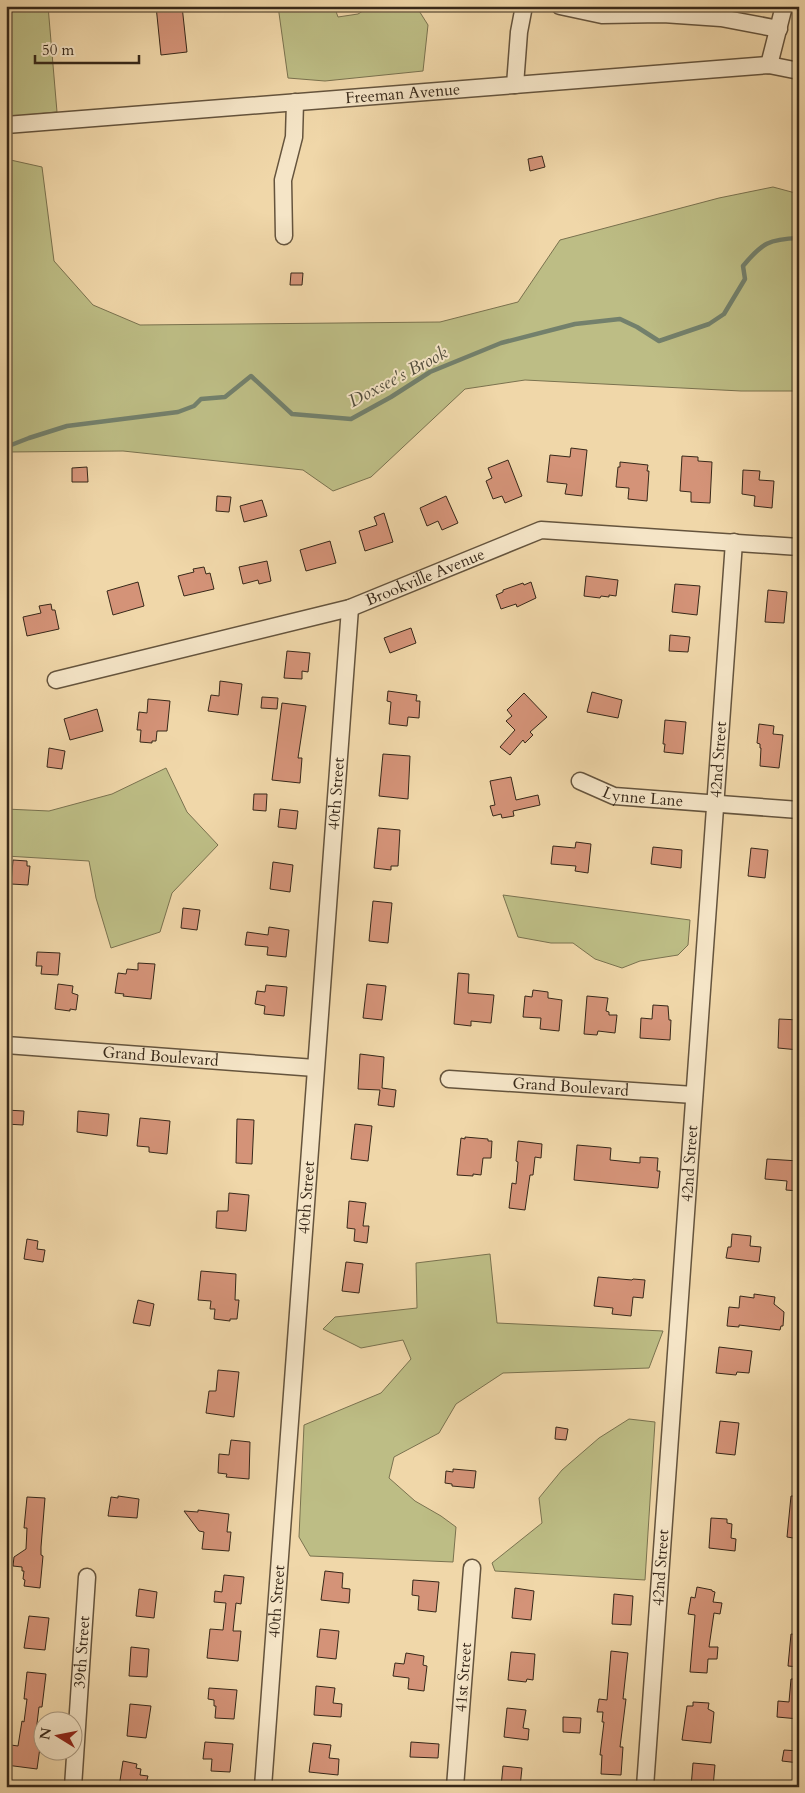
<svg xmlns="http://www.w3.org/2000/svg" width="805" height="1793" font-family="Cardo,serif">
  <rect width="100%" height="100%" fill="#f0d7a9"/>
  <filter id="stains"><feTurbulence type="fractalNoise" baseFrequency=".004" numOctaves="4"/><feColorMatrix values="0 0 0 0 .2 0 0 0 0 .09 0 0 0 0 .02 0 0 0 .5 -.17"/></filter>
  <radialGradient id="worn" r=".72"><stop offset=".6" stop-color="#630" stop-opacity="0"/><stop offset="1" stop-color="#630" stop-opacity=".3"/></radialGradient>
  <path fill="#bdbd85" stroke="#7a724f" d="M6,6h42l9,106 -51,5z
    M278,6h56l4,11 20,-3 13,-8h45l12,19 -5,46 -98,10 -37,-3z
    M6,159l36,8 12,94 39,44 47,20 300,-3 78,-20 42,-62 159,-42 54,-11 26,7v197h-58l-216,-11 -60,9 -94,88 -38,14 -30,-21 -180,-19 -117,1z
    M166,768l21,44 31,33 -46,48 -12,39 -49,16 -15,-50 -7,-37 -83,-5v-47l43,2 63,-17z
    M503,895l187,25 -2,25 -10,10 -38,6 -18,7 -27,-9 -22,-16h-22l-33,-6z
    M490,1254l7,69 166,8 -14,37 -146,5 -47,31 -17,29 -45,24 -5,21 26,23 26,15 15,11 -3,35 -143,-6 -11,-19 5,-112 77,-32 30,-34 -8,-19 -42,8 -38,-19 12,-12 82,-9 -1,-45z
    M629,1419l26,3 -10,158 -150,-9 -3,-8 50,-40 -3,-25 23,-28 37,-32z"/>
  <g fill="none" stroke-linecap="round" stroke-linejoin="round">
    <path stroke="#73806c" stroke-width="4.5" d="M6,447l23,-9 38,-12 111,-14 16,-6 7,-7 24,-2 26,-21 41,38 59,5 40,-22 39,-25 71,-29 74,-19 45,-5 17,8 22,14 50,-17 15,-10 21,-35 -2,-13c19,-23 26,-27 56,-28"/>
  </g>
  <path fill="#d49378" stroke="#372819" d="M156,6h26l5,46 -26,3z
    M542,156l3,11 -15,4 -2,-12z
    M291,273h12l-1,12h-12z
    M571,448l16,2 -5,46 -17,-2 2,-10 -20,-2 3,-27 20,2z
    M682,456l16,1v4l14,1 -2,41 -19,-1v-10l-11,-1z
    M508,460l14,36 -17,7 -3,-7 -9,3 -7,-18 6,-3 -4,-10z
    M620,462l28,3 -1,6h2l-2,30 -19,-2 1,-11 -13,-1 2,-20h2z
    M87,467l1,15h-16v-14z
    M743,470l17,1 -1,9 15,1 -2,27 -18,-2 1,-10 -13,-2z
    M217,496l14,1 -2,15 -13,-1z
    M446,496l12,27 -16,7 -4,-9 -11,5 -7,-18z
    M262,500l5,16 -23,6 -4,-16z
    M384,513l9,29 -28,9 -6,-20 18,-6 -3,-8z
    M330,541l6,22 -30,8 -6,-21z
    M267,561l4,20 -12,3 -1,-4 -15,4 -4,-17z
    M204,567l2,7 4,-1 4,16 -30,7 -6,-20 16,-4 -1,-3z
    M586,576l32,4 -2,16 -7,-1v2l-8,-1 -1,2 -16,-2z
    M138,582l6,24 -31,9 -6,-24z
    M531,582l5,16 -19,9 -1,-3 -15,5 -5,-14 7,-3v-2l20,-7 1,2z
    M675,584l25,2 -3,29 -25,-3z
    M768,590l19,2 -3,31 -19,-1z
    M51,604l1,6h3l4,19 -32,7 -4,-19 18,-4 -2,-7z
    M411,628l5,15 -26,10 -6,-15z
    M670,635l20,2 -2,15 -19,-1z
    M287,651l23,2 -2,19 -6,-1v8l-18,-1z
    M220,681l22,3 -4,31 -30,-4 3,-16 8,1z
    M388,691l29,4 -1,6h4l-1,17 -11,-1 -1,9 -18,-2 2,-22 -4,-1z
    M592,692l30,8 -4,18 -31,-6z
    M524,693l23,24 -17,15 3,3 -8,8 -2,-3 -13,15 -10,-8 15,-17 -9,-9 6,-5 -5,-6z
    M262,697l16,1 -1,11 -16,-1z
    M148,699l22,2 -3,30h-10l-1,10h-4v2l-12,-1 1,-12h-4l2,-18 8,1z
    M282,703l24,3 -8,52h4l-2,25 -28,-3z
    M97,709l6,22 -33,9 -6,-21z
    M665,720l21,2 -3,32 -19,-2 1,-8h-2z
    M759,724l15,2 -1,8 10,1 -4,33 -19,-2 1,-18h-1v-4l-3,-1z
    M49,748l16,3 -3,18 -15,-2z
    M383,754l27,2 -2,43 -29,-3z
    M511,777l5,23 22,-5 2,10 -27,6 1,5 -12,2 -1,-4 -8,2 -3,-10 5,-1 -5,-24z
    M254,794h13l-1,17 -13,-1z
    M280,809l18,2 -2,18 -18,-2z
    M378,828l22,2 -2,36h-7v4l-17,-2z
    M576,842l15,2 -3,29 -13,-2 1,-5 -25,-2 2,-18 22,2z
    M653,847l29,3 -1,18 -30,-4z
    M751,848l17,2 -3,28 -17,-2z
    M13,860l14,1v5h3l-2,19 -17,-1z
    M273,862l20,3 -3,27 -20,-3z
    M373,901l19,2 -4,40 -19,-2z
    M183,908l17,2 -3,20 -16,-2z
    M269,927l20,3 -3,27 -19,-2 1,-8 -23,-2 2,-13 21,3z
    M37,952l23,1 -2,22 -17,-1 1,-8h-6z
    M138,963l17,1 -4,35 -28,-3 1,-2 -9,-1 3,-20 8,1 1,-5 11,1z
    M458,973l11,1 -1,19 26,2 -3,28 -20,-2v5l-17,-2z
    M58,984l15,2 -1,7 6,2 -2,15 -6,-1v2l-15,-2z
    M367,984l19,2 -4,34 -19,-2z
    M266,985l21,2 -3,29 -20,-2 1,-8 -10,-2 2,-13 8,1z
    M533,990l15,2v6l14,2 -3,31 -19,-2 1,-11 -18,-1 2,-21 7,1z
    M587,996l21,2 -2,13 3,1v3h8l-2,18 -17,-2 -1,4 -13,-1z
    M653,1005l15,1 1,14h2l-1,20 -30,-2 1,-20 11,1z
    M779,1019l20,1v30l-21,-2z
    M360,1054l24,3 -2,31 14,2 -2,17 -16,-2 2,-15 -22,-1z
    M6,1110l18,1 -1,14 -17,-1z
    M78,1111l31,3 -2,22 -30,-4z
    M140,1118l30,3 -3,33 -18,-2v-5l-12,-1z
    M237,1119l17,1 -2,44 -16,-1z
    M355,1124l17,2 -4,35 -17,-2z
    M465,1137l23,2v2h4l-1,17h-8l-2,17 -8,-1v2l-16,-1 4,-37 4,1z
    M518,1141l24,3 -1,14 -6,-1 -2,18h-3l-5,35 -16,-2 3,-25 4,1 2,-22 -2,-1z
    M577,1145l34,3 -1,12 30,3v-6l18,1 -1,13h3l-2,17 -84,-8z
    M767,1159l32,2v30l-13,-1 1,-9 -22,-2z
    M229,1193l20,2 -3,36 -30,-3 1,-17h11z
    M349,1201l17,2 -3,23h6l-2,17 -13,-2 1,-12 -8,-1z
    M732,1234l19,2 -1,10 11,1 -2,15 -33,-4 2,-11h3z
    M27,1239l11,2 -1,8 8,1 -2,12 -19,-3z
    M346,1262l17,2 -4,29 -17,-2z
    M201,1271l35,3 -1,26h4l-2,19h-7v2l-16,-2 1,-10h-5l1,-8 -13,-1z
    M598,1277l34,3 1,-1 12,1 -2,18 -10,-1 -2,19 -19,-2 1,-6 -19,-2z
    M754,1294l21,3 -1,7 10,8 -1,14h-2l-1,4 -41,-5v2l-12,-1 2,-19 10,1 1,-12 14,2z
    M138,1300l16,4 -4,22 -17,-3z
    M719,1347l33,4 -3,22 -12,-1 -1,3 -20,-2z
    M218,1370l21,2 -5,45 -28,-4 3,-22h7z
    M720,1421l19,2 -4,32 -19,-2z
    M556,1427l12,2 -2,11 -11,-1z
    M231,1440l19,2 -1,37 -23,-2 1,-3 -9,-1 1,-19 10,1z
    M453,1469l23,2 -2,17 -22,-2v-2l-7,-1 1,-12 7,1z
    M118,1496l21,3 -2,19 -29,-2 3,-19 7,1z
    M791,1496h8v43l-12,-2z
    M27,1497l18,1 -4,49v8l2,1 -3,32 -16,-2 1,-6 -2,-1 1,-8h-2v-4l-9,-1 1,-9 12,-8 1,-21h-3z
    M198,1510l31,4 -2,18h4l-2,19 -27,-2 2,-17 -5,-1 -15,-20 14,1z
    M711,1518l16,1v4l5,1 -1,14 5,1 -1,12 -26,-3z
    M325,1571l18,2 -1,15 8,1 -1,14 -28,-3z
    M224,1575l20,2 -3,27 -5,-1 -3,28h8l-3,30 -31,-3 3,-29 13,1 3,-27 -12,-1 1,-11 7,1z
    M413,1580l26,2 -3,30 -18,-2 1,-14 -7,-1z
    M697,1587l15,3v1l3,1 -2,10 9,1 -2,11 -6,-1 -5,34h9l-1,12h-9l-1,14 -17,-1 5,-57 -7,-1 3,-17 4,1z
    M515,1588l19,3 -3,29 -19,-2z
    M139,1589l18,3 -3,26 -18,-2z
    M614,1594l19,2 -2,29 -19,-1z
    M29,1616l20,2 -4,32 -21,-2z
    M320,1629l19,2 -3,28 -19,-2z
    M791,1634l8,1v32l-11,-1z
    M131,1647l18,2 -2,28 -18,-1z
    M611,1651l17,2 -5,46h3l-6,48h3l-2,28 -20,-1 1,-19h-2l4,-33h-2l1,-10h-6l2,-13 8,1z
    M511,1652l24,2 -2,26 -6,-1 -1,3 -18,-2z
    M406,1653l18,3 -1,9 4,1 -3,25 -16,-2 1,-11 -16,-2 2,-13 9,1z
    M27,1672l19,2 -4,33h-3l-3,25 6,1 -5,36 -31,-4v-14h4l1,-6 7,1 4,-25 2,1 3,-23h-3z
    M791,1679h8v40l-22,-2 1,-16 11,1z
    M316,1686l19,2 -2,15 9,1 -1,13 -27,-2z
    M209,1688l28,2 -3,29 -19,-1 1,-12h-2v-6l-6,-1z
    M693,1702l16,1 -1,6 6,3 -3,31 -29,-3 5,-34h6z
    M130,1704l21,2 -5,32 -19,-2z
    M507,1708l19,2 -3,18 6,1 -1,11 -24,-3z
    M563,1717l18,1 -1,15 -17,-1z
    M205,1742l28,2 -3,28 -19,-1 1,-12h-9z
    M411,1742l28,2 -1,14 -28,-1z
    M313,1743l18,2 -2,13 10,1 -1,16 -29,-3z
    M784,1750l15,1v12l-17,-2z
    M123,1761l14,3 -1,4 5,1 -1,6 8,1 -3,11h-26z
    M693,1763l22,2 -2,22h-22z
    M503,1766l19,2 -2,19h-19z"/>
  <g fill="none" stroke-linecap="round" stroke-linejoin="round">
    <g stroke="#65543d" stroke-width="19">
      <g id="minor">
        <path d="M560,6l42,9 61,-1 58,4 58,11"/>
        <path d="M769,65l15,-59"/>
        <path d="M515,85l4,-53 5,-26"/>
        <path id="s1" d="M6,125l763,-60 30,6"/>
        <path d="M284,236l-1,-56 11,-43 1,-35"/>
        <path id="s2" d="M56,680l294,-72 191,-78 258,17"/>
        <path id="s3" d="M580,781l34,15 185,14"/>
        <path id="s4" d="M6,1045l309,23"/>
        <path id="s5" d="M449,1079l245,16"/>
        <path id="s6" d="M73,1787l14,-210"/>
        <path id="s7" d="M263,1787l87,-1179"/>
        <path id="s8" d="M455,1787l17,-219"/>
        <path id="s9" d="M645,1787l89,-1245"/>
      </g>
    </g>
    <use href="#minor" stroke="#f5e5c7" stroke-width="16"/>
  </g>
  <g text-anchor="middle" dominant-baseline="central" stroke-width="4" stroke-linejoin="round" paint-order="stroke">
    <g font-size="16" fill="#372819" stroke="#f5e5c7">
      <text stroke="none"><textPath href="#s1" startOffset="398">Freeman Avenue</textPath></text>
      <text stroke="none"><textPath href="#s2" startOffset="384">Brookville Avenue</textPath></text>
      <text stroke="none"><textPath href="#s9" startOffset="1030">42nd Street</textPath></text>
      <text stroke="none"><textPath href="#s7" startOffset="996">40th Street</textPath></text>
      <text stroke="none"><textPath href="#s3" startOffset="66">Lynne Lane</textPath></text>
      <text stroke="none"><textPath href="#s4" startOffset="155">Grand Boulevard</textPath></text>
      <text stroke="none"><textPath href="#s5" startOffset="122">Grand Boulevard</textPath></text>
      <text stroke="none"><textPath href="#s9" startOffset="625">42nd Street</textPath></text>
      <text stroke="none"><textPath href="#s7" startOffset="591">40th Street</textPath></text>
      <text stroke="none"><textPath href="#s9" startOffset="220">42nd Street</textPath></text>
      <text stroke="none"><textPath href="#s7" startOffset="186">40th Street</textPath></text>
      <text stroke="none"><textPath href="#s6" startOffset="135">39th Street</textPath></text>
      <text stroke="none"><textPath href="#s8" startOffset="110">41st Street</textPath></text>
    </g>
    <g font-size="18" font-style="italic" fill="#504c3c" stroke="#f5e5c7">
      <text transform="translate(398 377) rotate(-28)">Doxsee's Brook</text>
    </g>
  </g>
  <rect width="805" height="1793" fill="none" stroke="#f0d7a9" stroke-width="25"/>
  <rect x="8" y="8" width="790" height="1778" fill="none" stroke="#372819" stroke-width="2.5"/>
  <rect x="12" y="12" width="780" height="1768" fill="none" stroke="#372819"/>
  <g transform="translate(58 1736) rotate(280)"><circle r="24" fill="#f5e5c7" stroke="#a99981"/>
  <path d="M0-4L9 19L0 12L-9 19Z" fill="#8f2418"/>
  <text y="-8" font-size="14" font-weight="bold" text-anchor="middle" fill="#372819">N</text>
  </g>
  <path d="M35 55v8h104v-8" fill="none" stroke="#372819" stroke-width="2.5"/>
  <text x="42" y="55" font-size="15" fill="#372819" stroke="#f5e5c7" stroke-width="4" paint-order="stroke">50 m</text>
  <rect width="100%" height="100%" filter="url(#stains)"/>
  <rect width="100%" height="100%" fill="url(#worn)"/>
</svg>
